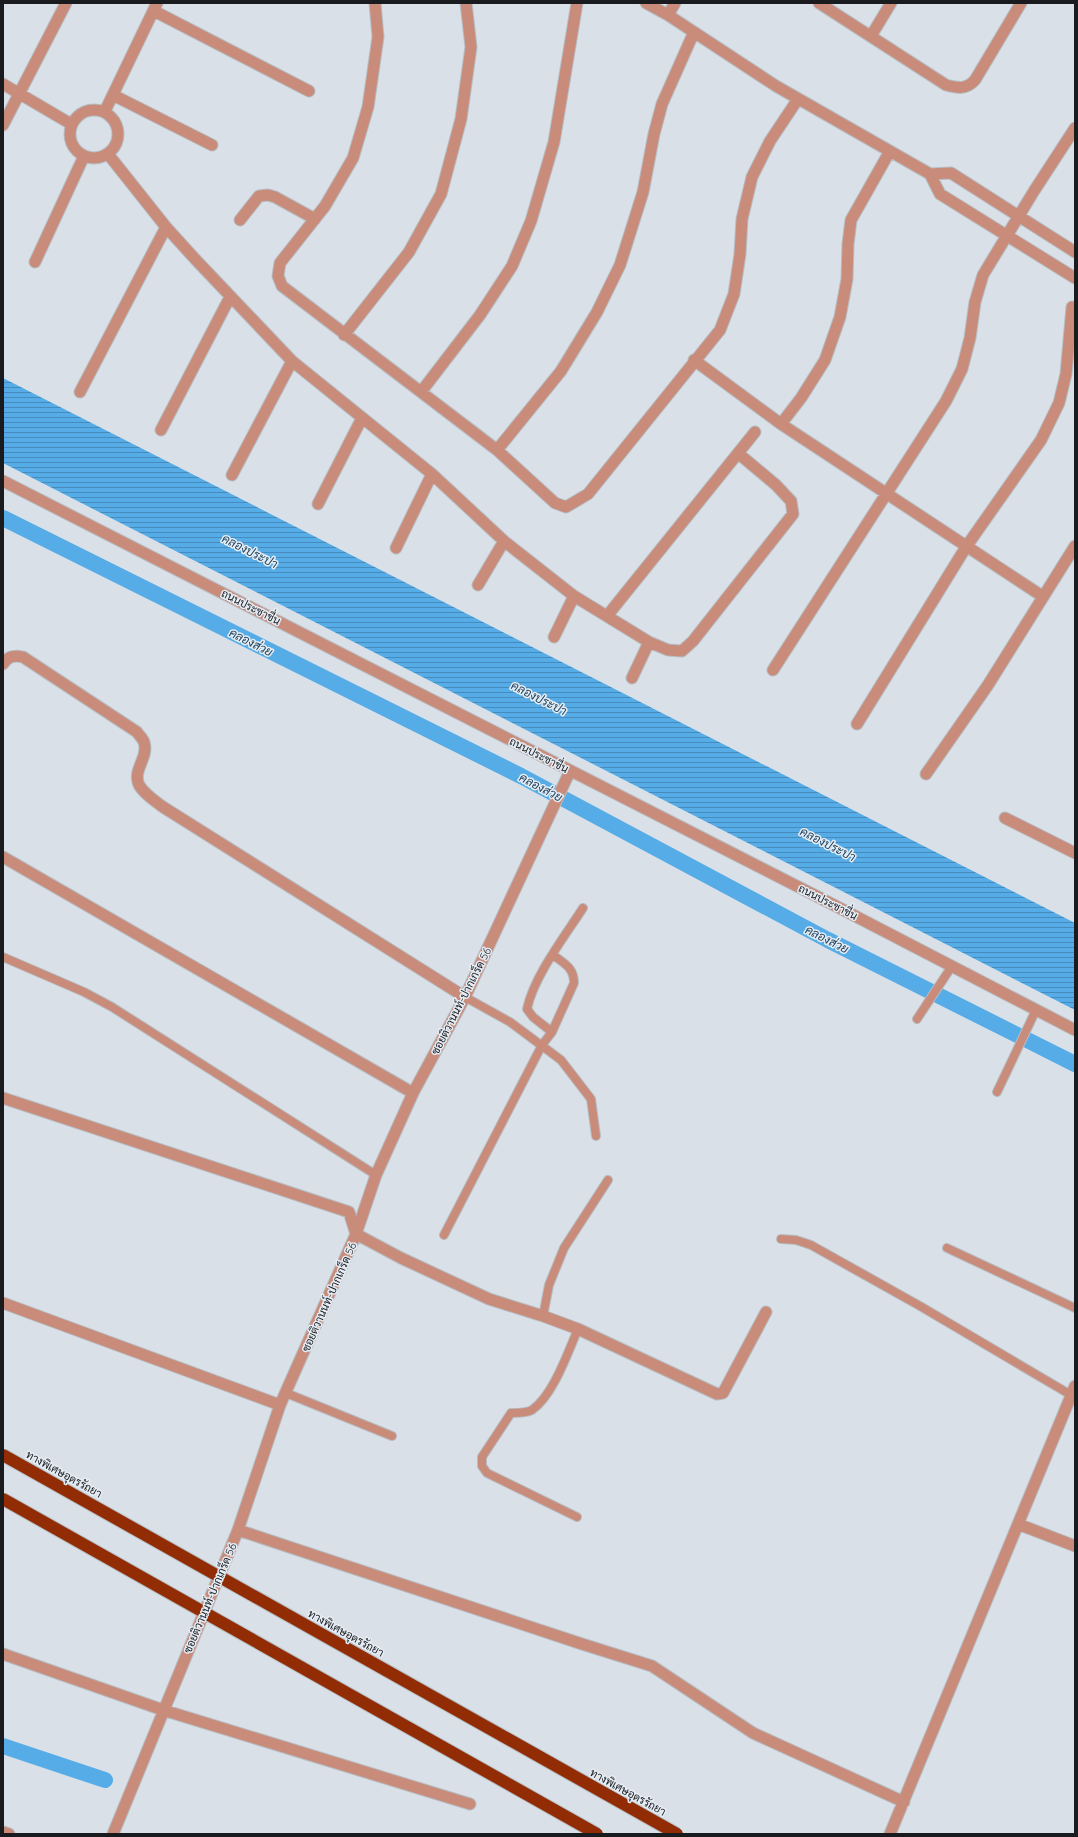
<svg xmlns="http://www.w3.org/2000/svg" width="1078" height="1837" font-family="Quicksand,Sarabun,sans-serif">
  <defs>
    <pattern id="water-rules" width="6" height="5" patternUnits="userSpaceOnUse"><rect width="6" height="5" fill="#56ace7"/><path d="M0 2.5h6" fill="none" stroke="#468bbb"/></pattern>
  </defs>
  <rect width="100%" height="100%" fill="#d9e0e7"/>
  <path fill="url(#water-rules)" d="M3,378l1072,545v87l-1072,-547z"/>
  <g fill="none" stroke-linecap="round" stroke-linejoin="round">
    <path stroke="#56ace7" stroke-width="16" d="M3,518l518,258 307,164 247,124
      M3,1746l102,34"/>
    <g stroke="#b6bdc3" stroke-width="10">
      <path id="service" d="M3,957l81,35 28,15 264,168
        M465,997l45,25 51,38 30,39 5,37
        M917,1019l35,-53
        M552,1032l-19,-15 -6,-8c7,-33 38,-73 56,-101
        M997,1092l39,-82
        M444,1235l98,-190 10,-13 22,-49c0,-15 -9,-19 -21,-28
        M781,1239l15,1 15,5 109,61 151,89
        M947,1248l128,60
        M543,1316l6,-31 15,-37 44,-68
        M286,1393l106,43
        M577,1517l-90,-44 -5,-7v-9l29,-44c6,0 16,0 21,-3 21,-14 36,-58 46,-81"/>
    </g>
    <g stroke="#b6bdc3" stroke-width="13">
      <path id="minor" d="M375,3l3,34 -10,70 -15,51 -28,48 -45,57 -2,13 4,10 215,164 58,53 11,4 22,-13 132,-164 14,-36 6,-40 2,-35 10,-42 18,-36 28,-42
        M646,3l22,12 108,71 154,88 21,-1 124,79
        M819,3l127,82c12,3 20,5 29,-5l46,-77
        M154,11l155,80
        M668,15l7,-12
        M871,36l20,-33
        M3,84l68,40
        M113,95l99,50
        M70 134a24 24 0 1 1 48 0a24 24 0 1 1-48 0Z
        M105,111l52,-108
        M3,125l63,-122
        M108,154l58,73 30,33 96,101 140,113 72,67 70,55 75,46 19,8 14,1 11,-10 100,-127 -2,-13 -15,-16 -37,-31
        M930,174l10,20 135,84
        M240,220l19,-24 9,-1 7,2 40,22
        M35,262l49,-106
        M344,335l65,-83 32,-58 20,-75 10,-72 -5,-44
        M694,360l87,64 261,172
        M80,392l86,-165
        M421,392l59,-77 32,-49 19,-45 23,-79 23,-139
        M781,424l20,-26 24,-38 15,-43 7,-38 1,-35 3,-24 39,-69
        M161,430l69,-133
        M497,450l64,-79 36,-59 23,-47 23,-73 11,-58 8,-30 32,-72
        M232,475l60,-114
        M3,481l827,422 245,127
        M318,504l44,-86
        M396,548l36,-74
        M478,585l26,-44
        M607,616l148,-184
        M554,637l20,-41
        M3,664c5,-8 11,-9 20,-7l114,75c2,3 6,7 7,10 5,16 -12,28 -5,43 5,9 16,16 24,22l302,190
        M773,670l173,-269 16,-32 8,-31 5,-36 8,-27 51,-84 41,-63
        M632,678l17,-36
        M857,724l109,-177 75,-107 18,-37 7,-29 6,-67
        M926,774l62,-89 87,-139
        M1005,818l70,35
        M3,857l410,236
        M3,1098l346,114 7,22 45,24 88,41 54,17 35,13 139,65 6,-1 43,-81
        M3,1303l277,102
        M1018,1524l57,22
        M238,1530l344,114 70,22 101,67 151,69
        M3,1654l160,56 307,94
        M3,1832l6,2
        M113,1834l125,-304 42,-125 76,-171 20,-59 37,-82 52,-96 105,-226
        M890,1834l185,-448"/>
    </g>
    <use href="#service" stroke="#ca8c7a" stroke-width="8"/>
    <use href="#minor" stroke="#ca8c7a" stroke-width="11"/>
    <g stroke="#b6bdc3" stroke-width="14" stroke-linecap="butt">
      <path id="motorway-bridge" d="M3,1455l674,379
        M3,1499l594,335"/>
    </g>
    <use href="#motorway-bridge" stroke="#922c05" stroke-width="12"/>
  </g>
  <g text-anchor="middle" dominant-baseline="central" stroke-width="3" stroke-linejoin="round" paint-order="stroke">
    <g font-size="11" fill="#191b1e" stroke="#e6edf5">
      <text transform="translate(251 607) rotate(27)">ถนนประชาชื่น</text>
      <text transform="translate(539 755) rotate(27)">ถนนประชาชื่น</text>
      <text transform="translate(828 902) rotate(27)">ถนนประชาชื่น</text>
      <text transform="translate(461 1001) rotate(-63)">ซอยติวานนท์-ปากเกร็ด 56</text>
      <text transform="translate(329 1297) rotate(-66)">ซอยติวานนท์-ปากเกร็ด 56</text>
      <text transform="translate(64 1474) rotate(29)">ทางพิเศษอุดรรัถยา</text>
      <text transform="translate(210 1598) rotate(-67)">ซอยติวานนท์-ปากเกร็ด 56</text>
      <text transform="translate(346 1633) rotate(29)">ทางพิเศษอุดรรัถยา</text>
      <text transform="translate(628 1792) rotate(29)">ทางพิเศษอุดรรัถยา</text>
    </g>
    <g font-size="12" font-style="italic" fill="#21455e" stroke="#e6edf5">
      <text transform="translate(250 551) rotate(27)">คลองประปา</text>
      <text transform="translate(251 642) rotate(27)">คลองส่วย</text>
      <text transform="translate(539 698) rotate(27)">คลองประปา</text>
      <text transform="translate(541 787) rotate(28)">คลองส่วย</text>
      <text transform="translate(828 844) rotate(27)">คลองประปา</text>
      <text transform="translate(827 939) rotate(27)">คลองส่วย</text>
    </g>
  </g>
  <rect width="1078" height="1837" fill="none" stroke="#191b1e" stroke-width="8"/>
</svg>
